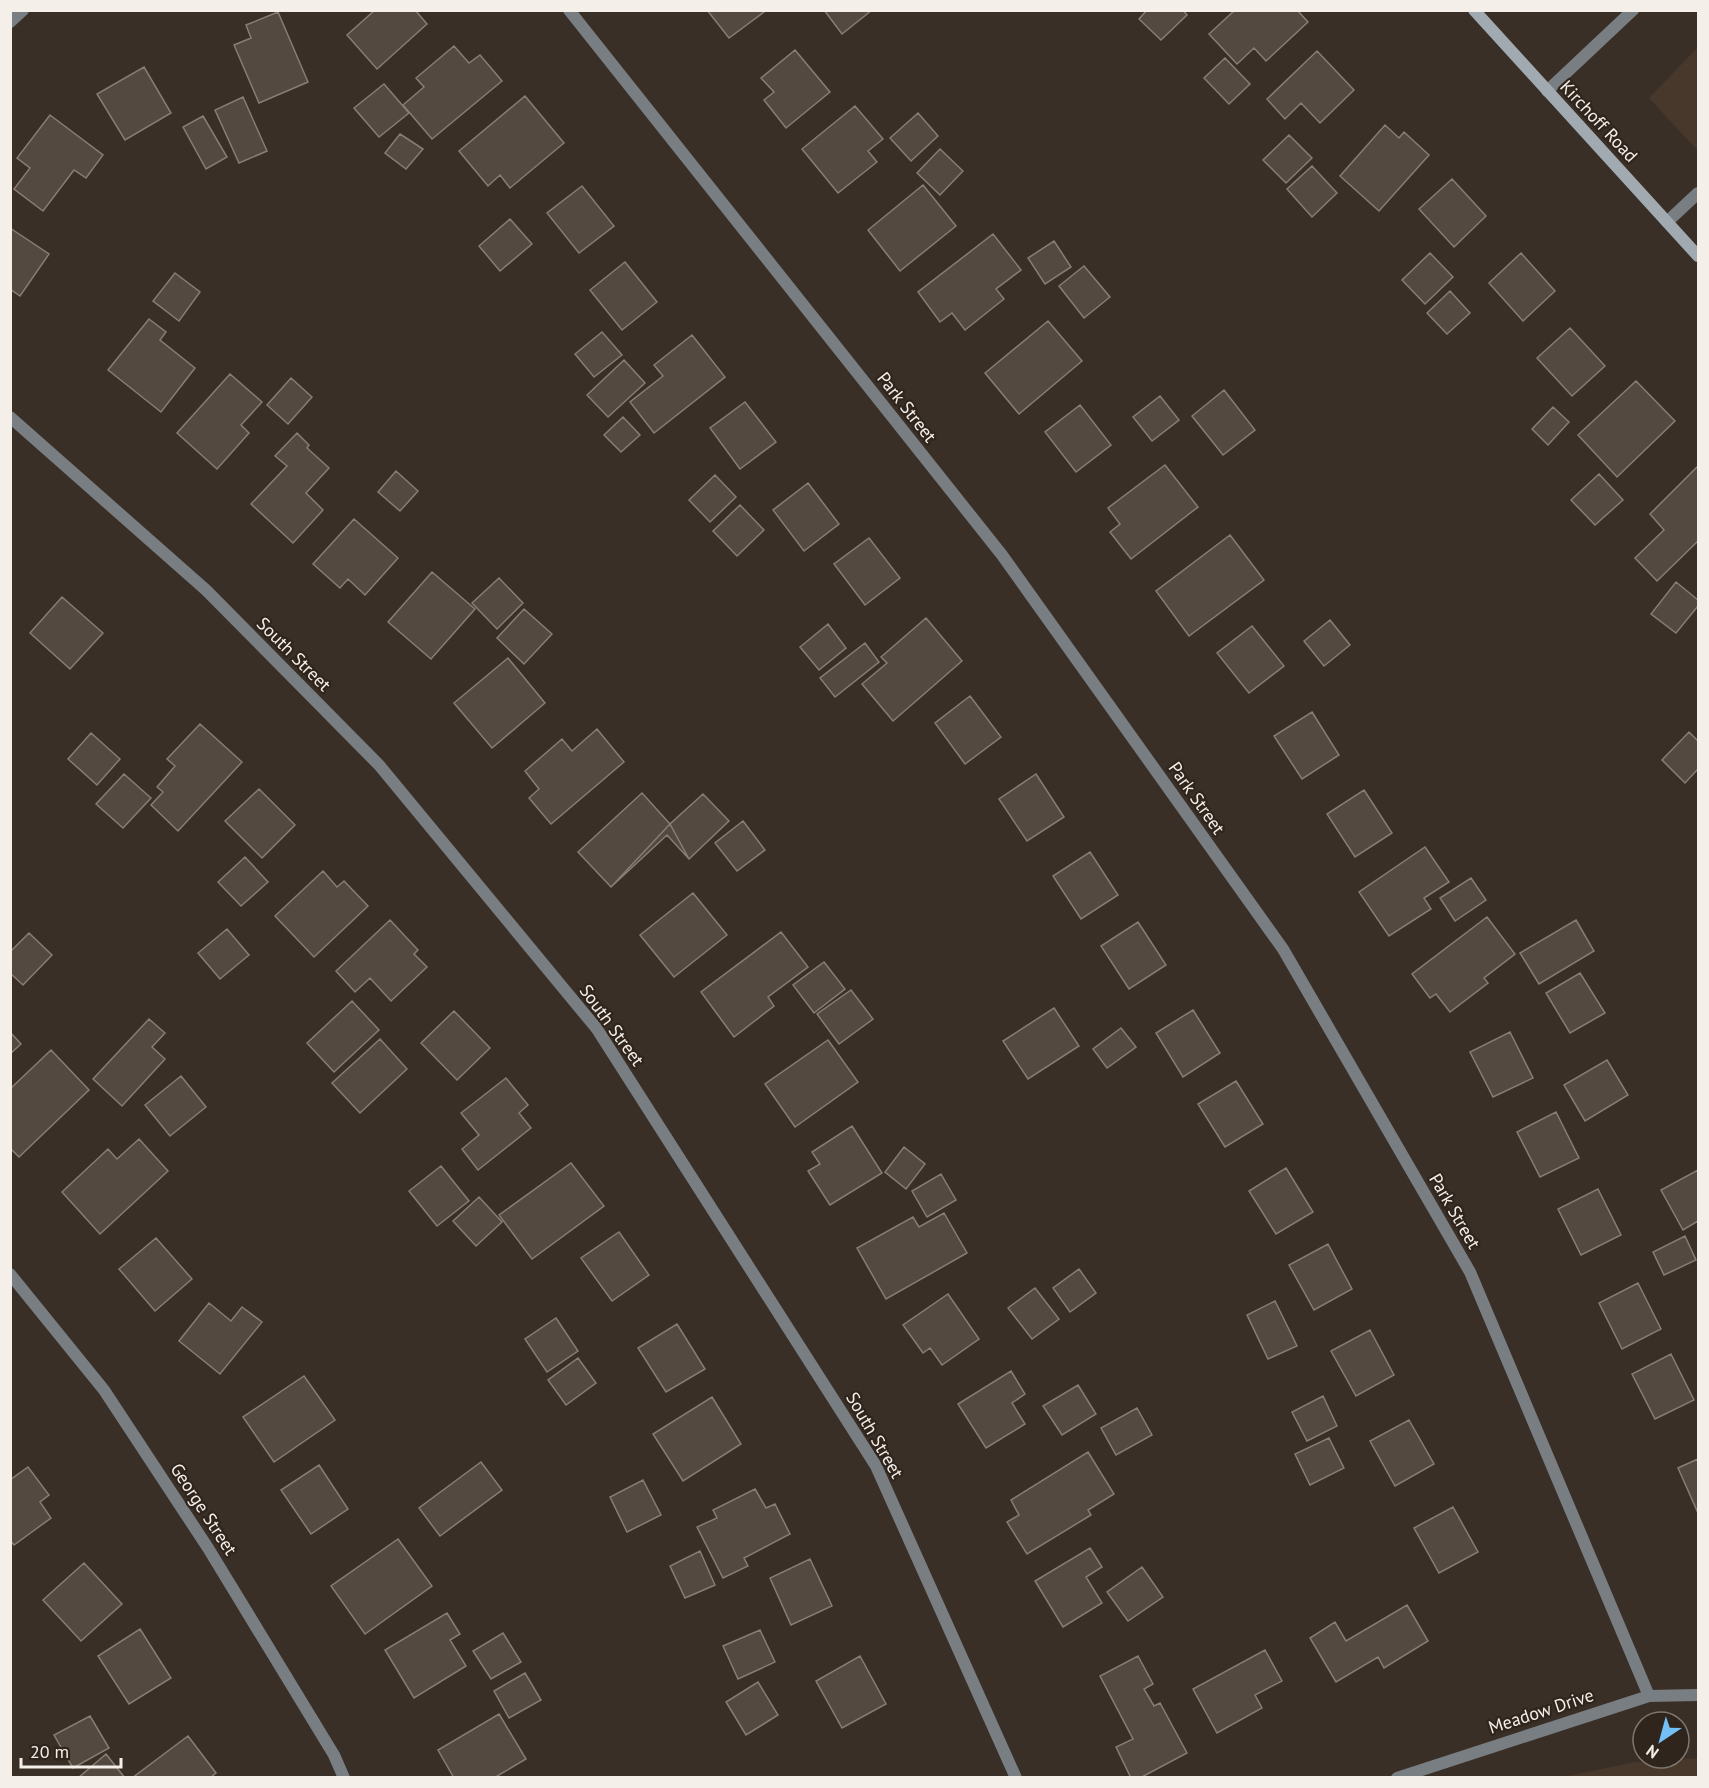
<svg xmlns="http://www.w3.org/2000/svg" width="1709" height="1788" font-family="'PT Sans',sans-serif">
  <rect width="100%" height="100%" fill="#392f26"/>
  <path fill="#47382b" d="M1698,47v104l-49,-53z
    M1698,1758v19h-135l72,-15z"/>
  <path fill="#544940" stroke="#897d73" stroke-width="1.5" d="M375,10h40l12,14 -50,45 -30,-34z
    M707,10h56l1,2 -35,26z
    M824,10h48l-30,24z
    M1147,10h36l4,5 -26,25 -22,-21z
    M1235,10h62l11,12 -42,39 -12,-13 -17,16 -28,-30z
    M278,12l30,70 -49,21 -25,-58 17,-7 -5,-13z
    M454,46l15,17 11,-8 22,26 -70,58 -29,-34 21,-18 -8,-9z
    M795,50l35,42 -44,36 -22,-28 10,-8 -13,-14z
    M1317,51l37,39 -34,33 -19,-20 -16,16 -18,-20z
    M1225,58l25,26 -21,20 -25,-26z
    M144,67l27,46 -46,27 -28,-46z
    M384,84l25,29 -30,24 -25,-29z
    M525,96l39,47 -54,45 -10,-13 -12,11 -29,-35z
    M243,97l24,54 -28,12 -24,-53z
    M855,106l28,33 -15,12 9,11 -39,31 -36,-44z
    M918,113l20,23 -27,25 -21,-23z
    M50,115l53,40 -17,23 -12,-8 -31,41 -29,-22 16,-21 -13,-10z
    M203,116l24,41 -21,12 -23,-42z
    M1385,125l14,13 5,-6 25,23 -50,56 -39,-35z
    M400,134l23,15 -17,20 -21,-16z
    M1289,135l23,23 -26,25 -23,-23z
    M940,149l23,22 -23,24 -23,-22z
    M1312,166l25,27 -25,24 -25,-28z
    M1452,179l34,37 -32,31 -35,-38z
    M923,185l33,41 -56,45 -32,-41z
    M582,186l32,40 -35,27 -32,-40z
    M510,219l22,25 -32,27 -21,-25z
    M10,228l39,26 -29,42 -10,-7z
    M993,234l28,36 -25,19 8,10 -39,31 -13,-17 -12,9 -22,-30z
    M1054,241l17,26 -26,17 -17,-26z
    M1430,253l23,24 -28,27 -23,-24z
    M1521,253l34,38 -32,30 -34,-38z
    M625,262l32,40 -35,28 -32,-40z
    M1084,266l26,31 -26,21 -25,-32z
    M175,273l25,19 -21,29 -26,-20z
    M1450,291l20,22 -23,21 -20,-21z
    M149,319l17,13 -6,8 35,28 -34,44 -53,-42z
    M1048,321l34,40 -63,53 -34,-41z
    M1570,328l35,38 -33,30 -35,-38z
    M602,332l20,23 -28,22 -19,-23z
    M692,335l33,42 -71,56 -24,-31 33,-26 -9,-11z
    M624,360l21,23 -37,34 -21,-22z
    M230,374l32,28 -21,23 8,8 -32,36 -40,-36z
    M291,378l21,19 -24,27 -21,-19z
    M1636,381l39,40 -58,56 -39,-42z
    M1224,390l31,40 -32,25 -31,-39z
    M1160,396l19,24 -27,21 -19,-24z
    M745,402l31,40 -36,27 -30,-41z
    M1080,405l31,40 -35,27 -31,-40z
    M1553,407l16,15 -21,23 -16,-16z
    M623,417l17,18 -19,17 -17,-17z
    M297,433l12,12 -2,3 22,20 -23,25 17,17 -30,33 -42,-39 36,-38 -12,-10z
    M1165,465l33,42 -67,52 -21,-27 10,-8 -12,-16z
    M1698,466v75l-41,40 -22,-23 29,-28 -14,-16z
    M396,471l22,20 -18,20 -22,-19z
    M1599,474l24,26 -28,25 -24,-25z
    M715,475l21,22 -26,25 -21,-22z
    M808,483l31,41 -35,27 -31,-41z
    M740,505l24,25 -27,26 -24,-25z
    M354,519l44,39 -33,37 -17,-16 -8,9 -27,-24z
    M1230,535l34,45 -75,56 -33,-45z
    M869,538l31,40 -35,27 -31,-41z
    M432,572l43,37 -44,50 -43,-37z
    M499,578l24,25 -26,26 -25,-26z
    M1676,582l22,18v6l-22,27 -25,-19z
    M62,597l41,36 -33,36 -40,-36z
    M524,609l28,25 -28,30 -27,-26z
    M926,618l36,43 -69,60 -31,-37 25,-21 -6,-6z
    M1330,620l20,25 -26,21 -20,-25z
    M828,624l18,24 -27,22 -19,-23z
    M1252,626l32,40 -35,27 -32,-40z
    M865,643l14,19 -44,35 -15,-19z
    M508,658l37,45 -53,45 -38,-45z
    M970,696l31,41 -36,27 -30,-41z
    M1312,712l27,43 -37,24 -28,-43z
    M200,724l42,38 -64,69 -27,-26 12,-13 -6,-5 18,-21 -8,-7z
    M597,729l27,33 -73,62 -22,-26 10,-9 -14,-18 37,-32 10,12z
    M1689,732l9,9v28l-13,14 -23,-23z
    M91,733l29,26 -23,26 -29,-26z
    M124,774l27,24 -28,30 -27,-24z
    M1036,774l28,43 -37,24 -28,-42z
    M259,789l36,36 -33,33 -37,-37z
    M1364,790l28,43 -37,24 -28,-43z
    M642,793l28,31 -59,63 -33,-35z
    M642,793l28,31 33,-30 26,27 -40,38 -22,-24 -56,52 -33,-35z
    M703,794l26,27 -40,38 -19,-35z
    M743,821l22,29 -28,21 -22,-28z
    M1425,847l24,35 -25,16 7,11 -42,27 -30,-44z
    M1090,852l28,43 -37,24 -28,-43z
    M245,857l23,25 -27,24 -23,-24z
    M323,871l14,16 7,-6 24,25 -54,51 -39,-41z
    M1471,878l15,22 -31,21 -15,-23z
    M693,893l34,42 -53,42 -34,-42z
    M1487,917l28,37 -31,24 4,5 -38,29 -14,-18 -6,4 -18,-24z
    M390,920l28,30 -4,4 13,13 -36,34 -21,-23 -15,14 -19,-21z
    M1576,920l18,31 -55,33 -19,-31z
    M1138,922l28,43 -37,24 -28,-43z
    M227,929l22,26 -29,24 -22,-26z
    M781,932l27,35 -40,30 6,9 -40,31 -33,-45z
    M29,933l23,22 -29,30 -13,-12v-21z
    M824,962l21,27 -31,24 -21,-28z
    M1580,973l25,40 -35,20 -24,-40z
    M851,990l22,29 -34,25 -22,-30z
    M352,1001l27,29 -45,42 -27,-29z
    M1054,1008l25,38 -51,33 -25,-38z
    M1193,1010l27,43 -37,24 -27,-44z
    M454,1011l36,37 -33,32 -36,-37z
    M149,1019l16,14 -13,14 13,12 -43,47 -29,-27z
    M1121,1028l15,19 -29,21 -14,-19z
    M10,1032l11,12 -11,10z
    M1510,1032l23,46 -40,19 -23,-45z
    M380,1039l27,30 -47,44 -28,-30z
    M828,1040l30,42 -63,45 -30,-43z
    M51,1050l38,40 -70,67 -9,-9v-59z
    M1607,1060l21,35 -43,26 -21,-36z
    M181,1076l25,31 -36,29 -25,-31z
    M506,1078l22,27 -9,8 12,15 -53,42 -16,-21 17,-14 -18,-22z
    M1236,1081l27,43 -38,23 -27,-43z
    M1556,1112l23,46 -39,19 -23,-45z
    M852,1126l30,47 -52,32 -22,-34 12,-7 -8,-12z
    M139,1139l29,32 -68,63 -38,-42 46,-43 9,10z
    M904,1147l21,17 -19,25 -21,-17z
    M571,1163l33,43 -72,53 -33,-44z
    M441,1166l28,35 -32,25 -28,-35z
    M1286,1168l27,44 -37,22 -27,-43z
    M1698,1170v51l-15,9 -22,-40z
    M941,1174l15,26 -29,17 -15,-26z
    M1598,1189l23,46 -40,20 -23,-46z
    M479,1197l23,25 -26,24 -23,-25z
    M944,1213l23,40 -81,46 -29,-51 56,-31 6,10z
    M619,1232l30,43 -37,26 -31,-43z
    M1685,1236l11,24 -32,15 -11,-23z
    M156,1238l36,41 -37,32 -36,-42z
    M1328,1244l24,45 -38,21 -25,-45z
    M1079,1269l17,24 -26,19 -17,-24z
    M1638,1283l23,46 -39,20 -23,-46z
    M1035,1288l24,31 -27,20 -24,-31z
    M948,1294l31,45 -37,26 -12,-17 -7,5 -20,-28z
    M1275,1301l22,45 -29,13 -21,-44z
    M209,1303l22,18 11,-14 20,15 -42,52 -41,-33z
    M556,1318l22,33 -31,21 -22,-33z
    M677,1324l28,45 -39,23 -28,-44z
    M1370,1330l24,45 -38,21 -25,-45z
    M1671,1354l23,46 -39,19 -23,-45z
    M578,1358l18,25 -30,22 -18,-25z
    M1011,1371l14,23 -13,9 13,21 -39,24 -28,-44z
    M304,1376l31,44 -61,42 -31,-45z
    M1078,1385l18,29 -34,21 -19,-29z
    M1323,1396l14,30 -30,15 -15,-29z
    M712,1397l29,47 -58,37 -30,-47z
    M1137,1408l15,27 -36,20 -15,-27z
    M1409,1420l25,44 -39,22 -25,-45z
    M1329,1438l15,30 -34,17 -15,-31z
    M1088,1452l26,42 -26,16 3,5 -64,39 -20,-32 12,-7 -8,-15z
    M1698,1459v54l-20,-45z
    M481,1462l21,28 -62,46 -21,-28z
    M319,1465l29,44 -37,25 -30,-44z
    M28,1467l21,28 -9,7 11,16 -37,27 -4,-5v-60z
    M643,1480l18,35 -34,17 -17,-35z
    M755,1489l11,19 9,-4 15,30 -46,24 4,8 -25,12 -26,-51 20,-9 -4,-8z
    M1453,1507l25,45 -39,21 -25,-45z
    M398,1539l34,47 -67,48 -34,-48z
    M1090,1548l12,19 -16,10 16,26 -39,24 -28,-46z
    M700,1551l15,34 -30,13 -15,-32z
    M810,1559l22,47 -41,19 -21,-47z
    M84,1563l38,41 -41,37 -38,-41z
    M1142,1567l21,30 -35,24 -21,-29z
    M1407,1605l21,36 -44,27 -6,-11 -42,25 -26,-44 25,-16 11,19z
    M447,1613l13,21 -10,6 16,26 -52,32 -29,-48z
    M140,1629l31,49 -42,26 -31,-48z
    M760,1630l15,32 -37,17 -15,-33z
    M503,1633l18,29 -30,17 -18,-28z
    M1265,1650l17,31 -27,14 7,13 -45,25 -24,-44z
    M860,1656l26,48 -44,24 -26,-47z
    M1138,1656l15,28 -9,5 10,17 6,-3 27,50 -47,25h-9l-15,-31 17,-8 -33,-63z
    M525,1673l16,27 -32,18 -15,-27z
    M758,1682l20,33 -32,20 -20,-33z
    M499,1714l27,45 -32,19h-40l-16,-28z
    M90,1716l19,32 -36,20 -19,-33z
    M188,1736l28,37 -6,5h-78z
    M106,1754l19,24h-47z"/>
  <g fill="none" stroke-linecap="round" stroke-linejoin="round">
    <path stroke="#797e83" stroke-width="12" d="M1547,91l86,-81
      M1667,222l31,-29"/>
    <path stroke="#797e83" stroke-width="12" d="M569,10l433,545 281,394 187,323 179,424
      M10,22l13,-12
      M10,417l196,173 173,175 218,264 279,437 140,312
      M10,1274l94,116 104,158 126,207 10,23
      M1397,1778l252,-82 49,-1"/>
    <path stroke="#a1aab1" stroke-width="12" d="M1474,10l224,246"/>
  </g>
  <g text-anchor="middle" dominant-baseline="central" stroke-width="4.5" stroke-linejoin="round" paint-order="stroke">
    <g font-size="18" fill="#f5efe9" stroke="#2f251d">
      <text transform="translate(1599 121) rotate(47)">Kirchoff Road</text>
      <text transform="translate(907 407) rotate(52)">Park Street</text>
      <text transform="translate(294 654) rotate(45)">South Street</text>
      <text transform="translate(1197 798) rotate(55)">Park Street</text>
      <text transform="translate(612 1025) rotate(54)">South Street</text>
      <text transform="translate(1455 1211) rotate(60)">Park Street</text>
      <text transform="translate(875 1435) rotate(60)">South Street</text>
      <text transform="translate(204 1509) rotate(57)">George Street</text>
      <text transform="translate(1541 1711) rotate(-18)">Meadow Drive</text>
    </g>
  </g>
  <rect width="1709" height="1788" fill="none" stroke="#f5efe9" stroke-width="24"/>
  <g transform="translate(1661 1740) rotate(216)"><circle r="28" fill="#2f251d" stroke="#7e766f" stroke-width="1.5"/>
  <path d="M0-4.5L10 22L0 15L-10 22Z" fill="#74c0f6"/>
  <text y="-9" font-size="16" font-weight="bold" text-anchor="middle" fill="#f5efe9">N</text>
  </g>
  <path d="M21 1758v9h100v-9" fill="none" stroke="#f5efe9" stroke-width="3"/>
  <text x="30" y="1758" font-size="18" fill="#f5efe9" stroke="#2f251d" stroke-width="4.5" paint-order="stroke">20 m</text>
</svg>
